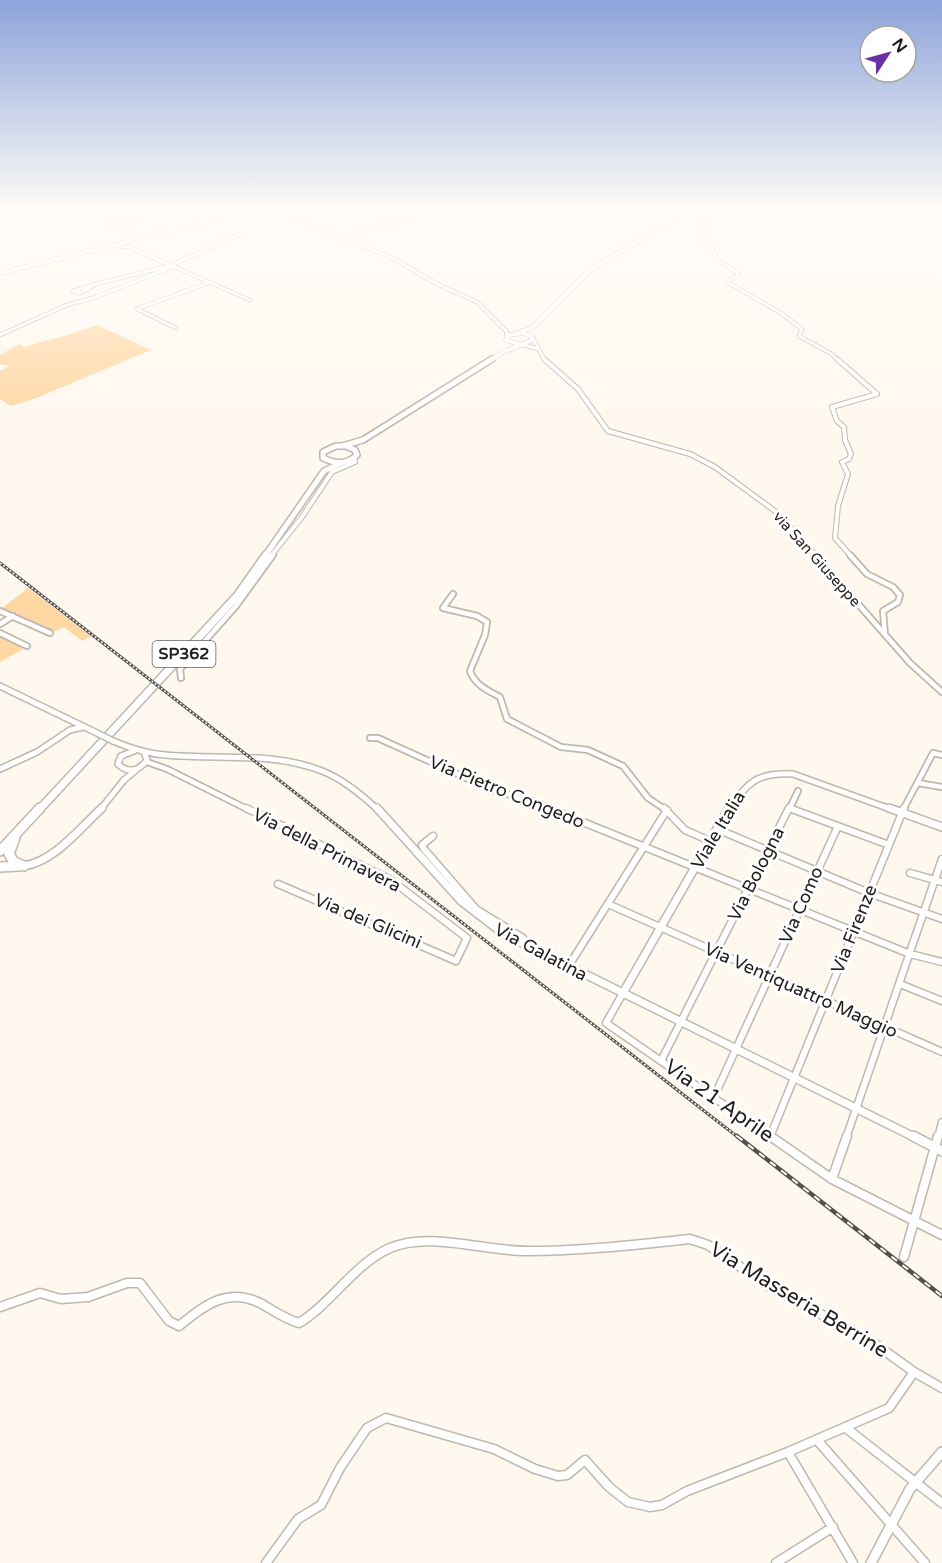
<svg xmlns="http://www.w3.org/2000/svg" width="942" height="1563" font-family="'Varela Round',sans-serif">
  <rect width="100%" height="100%" fill="#fff8ef"/>
  <path fill="#ffd7a2" d="M97,325l54,25 -115,48 -25,8 -11,-7v-28l9,-5 -9,-2v-9l19,-11 6,3c24,-8 48,-12 72,-22z
    M28,588l63,48 -9,5 -18,-14 -11,5 -52,-23z
    M0,637l25,11 -25,14z"/>
  <g fill="none" stroke-linecap="round" stroke-linejoin="round">
    <g stroke="#beb8af" stroke-width="4.5">
      <path id="minor-far4" d="M721,209l-21,11 10,12 -10,5 9,7 9,16 21,14 -12,8 54,31 21,16 -3,7 31,17 9,8
        M0,211l6,-2
        M131,218l-11,6h-11l6,-3 51,-12
        M120,224l24,14
        M339,237l105,-28
        M113,246l16,1 121,53
        M170,266l70,-32
        M96,284l-15,9 -8,-2z
        M96,284l73,-18
        M137,309l71,-26
        M137,309l39,19
        M0,335l67,-30 26,-7 79,-31
        M533,338l12,23
        M523,345l16,4"/>
    </g>
    <g stroke="#beb8af" stroke-width="6">
      <path id="minor-far3" d="M544,359l34,30 30,42 82,23 25,13 64,47 37,42
        M837,359l40,35 -45,13 5,14 7,6 1,13 6,14 -2,5 -7,3 6,12 -10,32 -3,32 16,18
        M271,556l31,-39 30,-45 23,-10 -1,-3"/>
    </g>
    <g stroke="#beb8af" stroke-width="8">
      <path id="minor-far2" d="M815,555l95,108 32,29
        M850,555l17,19 26,13 7,8 -2,7 -15,9 2,24
        M453,594l-10,14 34,8 10,6 -2,13 -15,36c5,14 17,19 30,26l7,22 54,28 27,3 35,16 25,32 18,12
        M0,611l50,22
        M0,624l13,-8
        M0,633l27,13
        M181,678l-1,-9 56,-63 37,-51
        M370,738h8l117,53 39,10 17,9
        M147,762l20,7 82,41
        M918,783l24,4
        M789,808l4,2
        M789,810l9,-19
        M903,810l30,-57 9,2"/>
    </g>
    <g stroke="#beb8af" stroke-width="9">
      <path id="minor-far1" d="M246,808l145,72 76,58 -11,23 -178,-77
        M548,808l362,146 32,8
        M664,808l21,22 25,11
        M789,808l100,37
        M717,829l152,64 73,26
        M433,836l-11,9 2,4 52,60 47,29 5,8
        M910,873l32,9
        M608,904l334,148
        M568,967l99,-157
        M900,984l42,17
        M623,993l-17,30 166,115
        M661,1061l128,-253
        M714,1097l124,-271
        M770,1137l134,-329
        M846,1138l96,-279
        M938,1138l4,-16"/>
    </g>
    <g stroke="#beb8af" stroke-width="11">
      <path id="minor" d="M770,1136l62,43 110,56
        M832,1179l15,-43
        M904,1257l34,-121
        M0,1307l40,-14 21,6 27,-2 39,-14h13l29,38 10,5c26,-21 49,-40 83,-22 12,7 23,15 37,19 33,-20 55,-59 91,-75 39,-17 94,3 136,3 55,0 109,-6 164,-12l18,6 62,42 101,54 43,31 28,16
        M846,1428l96,75
        M817,1440l108,123
        M788,1452l65,111
        M266,1563l32,-44 23,-14 19,-37 27,-40 19,-10 108,31 41,20 23,7 9,-1 18,-15 24,27 19,15 22,5 12,-2 25,-14 101,-39 101,-44 25,-36
        M776,1563l57,-36"/>
    </g>
    <g stroke="#beb8af" stroke-width="4.5">
      <path id="tertiary-far3" d="M257,210l38,9 97,39 45,26 40,18 29,29 1,5"/>
    </g>
    <g stroke="#beb8af" stroke-width="8">
      <path id="tertiary-far2" d="M0,686l97,47
        M113,741c17,7 35,13 53,14 52,5 106,-4 156,16 21,8 39,23 56,39
        M134,751l-13,5 -3,8c10,10 21,7 29,-4l-3,-8
        M0,769l37,-17 33,-22 13,-3
        M100,810l24,-30 12,-10
        M729,810c17,-28 30,-38 64,-36l100,36"/>
    </g>
    <g stroke="#beb8af" stroke-width="10">
      <path id="tertiary-far1" d="M377,808l84,93 43,33 412,204
        M889,808l53,19
        M24,866c31,-5 55,-37 78,-58
        M623,993l106,-185"/>
    </g>
    <g stroke="#beb8af" stroke-width="12">
      <path id="tertiary" d="M913,1136l29,15
        M871,1563l39,-74 32,-37"/>
    </g>
    <g stroke="#beb8af" stroke-width="5">
      <path id="secondary" d="M0,273l259,-64"/>
    </g>
    <g stroke="#beb8af" stroke-width="5">
      <path id="primary-far3" d="M518,333l15,-6 58,-58 102,-60
        M522,333l9,3 2,4 -13,5 -14,-5 3,-5z
        M489,361l16,-10 17,-6"/>
    </g>
    <g stroke="#beb8af" stroke-width="8">
      <path id="primary-far2" d="M336,446h10l9,4 2,5c-10,10 -22,9 -34,3v-6z
        M342,446l21,-6 129,-81
        M265,556l59,-85 17,-8"/>
    </g>
    <g stroke="#beb8af" stroke-width="10">
      <path id="primary-far1" d="M39,810l198,-214 29,-41"/>
    </g>
    <g stroke="#beb8af" stroke-width="12">
      <path id="primary" d="M15,838l-6,16 5,8 10,4
        M0,851l40,-43
        M0,867l19,-1"/>
    </g>
    <use href="#minor-far4" stroke="#fff" stroke-width="3"/>
    <use href="#minor-far3" stroke="#fff" stroke-width="4"/>
    <use href="#minor-far2" stroke="#fff" stroke-width="4.5"/>
    <use href="#minor-far1" stroke="#fff" stroke-width="6"/>
    <use href="#minor" stroke="#fff" stroke-width="8"/>
    <use href="#tertiary-far3" stroke="#fff" stroke-width="3"/>
    <use href="#tertiary-far2" stroke="#fff" stroke-width="5"/>
    <use href="#tertiary-far1" stroke="#fff" stroke-width="7"/>
    <use href="#tertiary" stroke="#fff" stroke-width="9"/>
    <use href="#secondary" stroke="#fff" stroke-width="4"/>
    <use href="#primary-far3" stroke="#fff" stroke-width="4"/>
    <use href="#primary-far2" stroke="#fff" stroke-width="5"/>
    <use href="#primary-far1" stroke="#fff" stroke-width="7"/>
    <use href="#primary" stroke="#fff" stroke-width="9"/>
    <g stroke="#54504b" stroke-width="3">
      <path id="rail-far1" d="M0,563l739,575"/>
    </g>
    <g stroke="#54504b" stroke-width="4.5">
      <path id="rail" d="M737,1136l205,160"/>
    </g>
    <use href="#rail-far1" stroke="#fff" stroke-width="1.5" stroke-dasharray="2" stroke-linecap="butt"/>
    <use href="#rail" stroke="#fff" stroke-width="2" stroke-dasharray="7" stroke-linecap="butt"/>
    <g stroke="#beb8af" stroke-width="8" stroke-linecap="butt">
      <path id="tertiary-bridge" d="M97,733l16,8"/>
    </g>
    <use href="#tertiary-bridge" stroke="#fff" stroke-width="5"/>
  </g>
  <linearGradient id="sky" x2="0" y2="1"><stop stop-color="#8ca4da"/><stop offset="0.49" stop-color="#fffcf8"/><stop offset="1" stop-color="#fffcf8" stop-opacity="0"/></linearGradient>
  <rect width="942" height="428" fill="url(#sky)"/>
  <g text-anchor="middle" dominant-baseline="central" stroke-width="6" stroke-linejoin="round" paint-order="stroke">
    <g font-size="15" fill="#1f1c19" stroke="#fff">
      <text transform="translate(817 559) rotate(48)">via San Giuseppe</text>
    </g>
    <rect fill="#fff" stroke="#62605e" stroke-width="1.5" x="152.5" y="641" width="63" height="26" rx="4.5"/>
    <g font-size="16" font-weight="bold" fill="#1f1c19">
      <text x="184" y="654">SP362</text>
    </g>
    <g font-size="18" fill="#1f1c19" stroke="#fff">
      <text transform="translate(507 792) rotate(22)">Via Pietro Congedo</text>
      <text transform="translate(718 830) rotate(-59)">Viale Italia</text>
      <text transform="translate(327 850) rotate(27)">Via della Primavera</text>
      <text transform="translate(756 874) rotate(-63)">Via Bologna</text>
      <text transform="translate(801 905) rotate(-66)">Via Como</text>
      <text transform="translate(368 921) rotate(23)">Via dei Glicini</text>
      <text transform="translate(854 929) rotate(-68)">Via Firenze</text>
      <text transform="translate(541 952) rotate(28)">Via Galatina</text>
      <text transform="translate(801 990) rotate(24)">Via Ventiquattro Maggio</text>
    </g>
    <g font-size="21" fill="#1f1c19" stroke="#fff">
      <text transform="translate(719 1101) rotate(35)">Via 21 Aprile</text>
      <text transform="translate(799 1300) rotate(31)">Via Masseria Berrine</text>
    </g>
  </g>
  <g transform="translate(888 54) rotate(54)"><circle r="28" fill="#ffffff" stroke="#a5a4a3" stroke-width="1.5"/>
  <path d="M0-4.5L10 22L0 15L-10 22Z" fill="#6b30a6"/>
  <text y="-9" font-size="16" font-weight="bold" text-anchor="middle" fill="#1f1c19">N</text>
  </g>
</svg>
